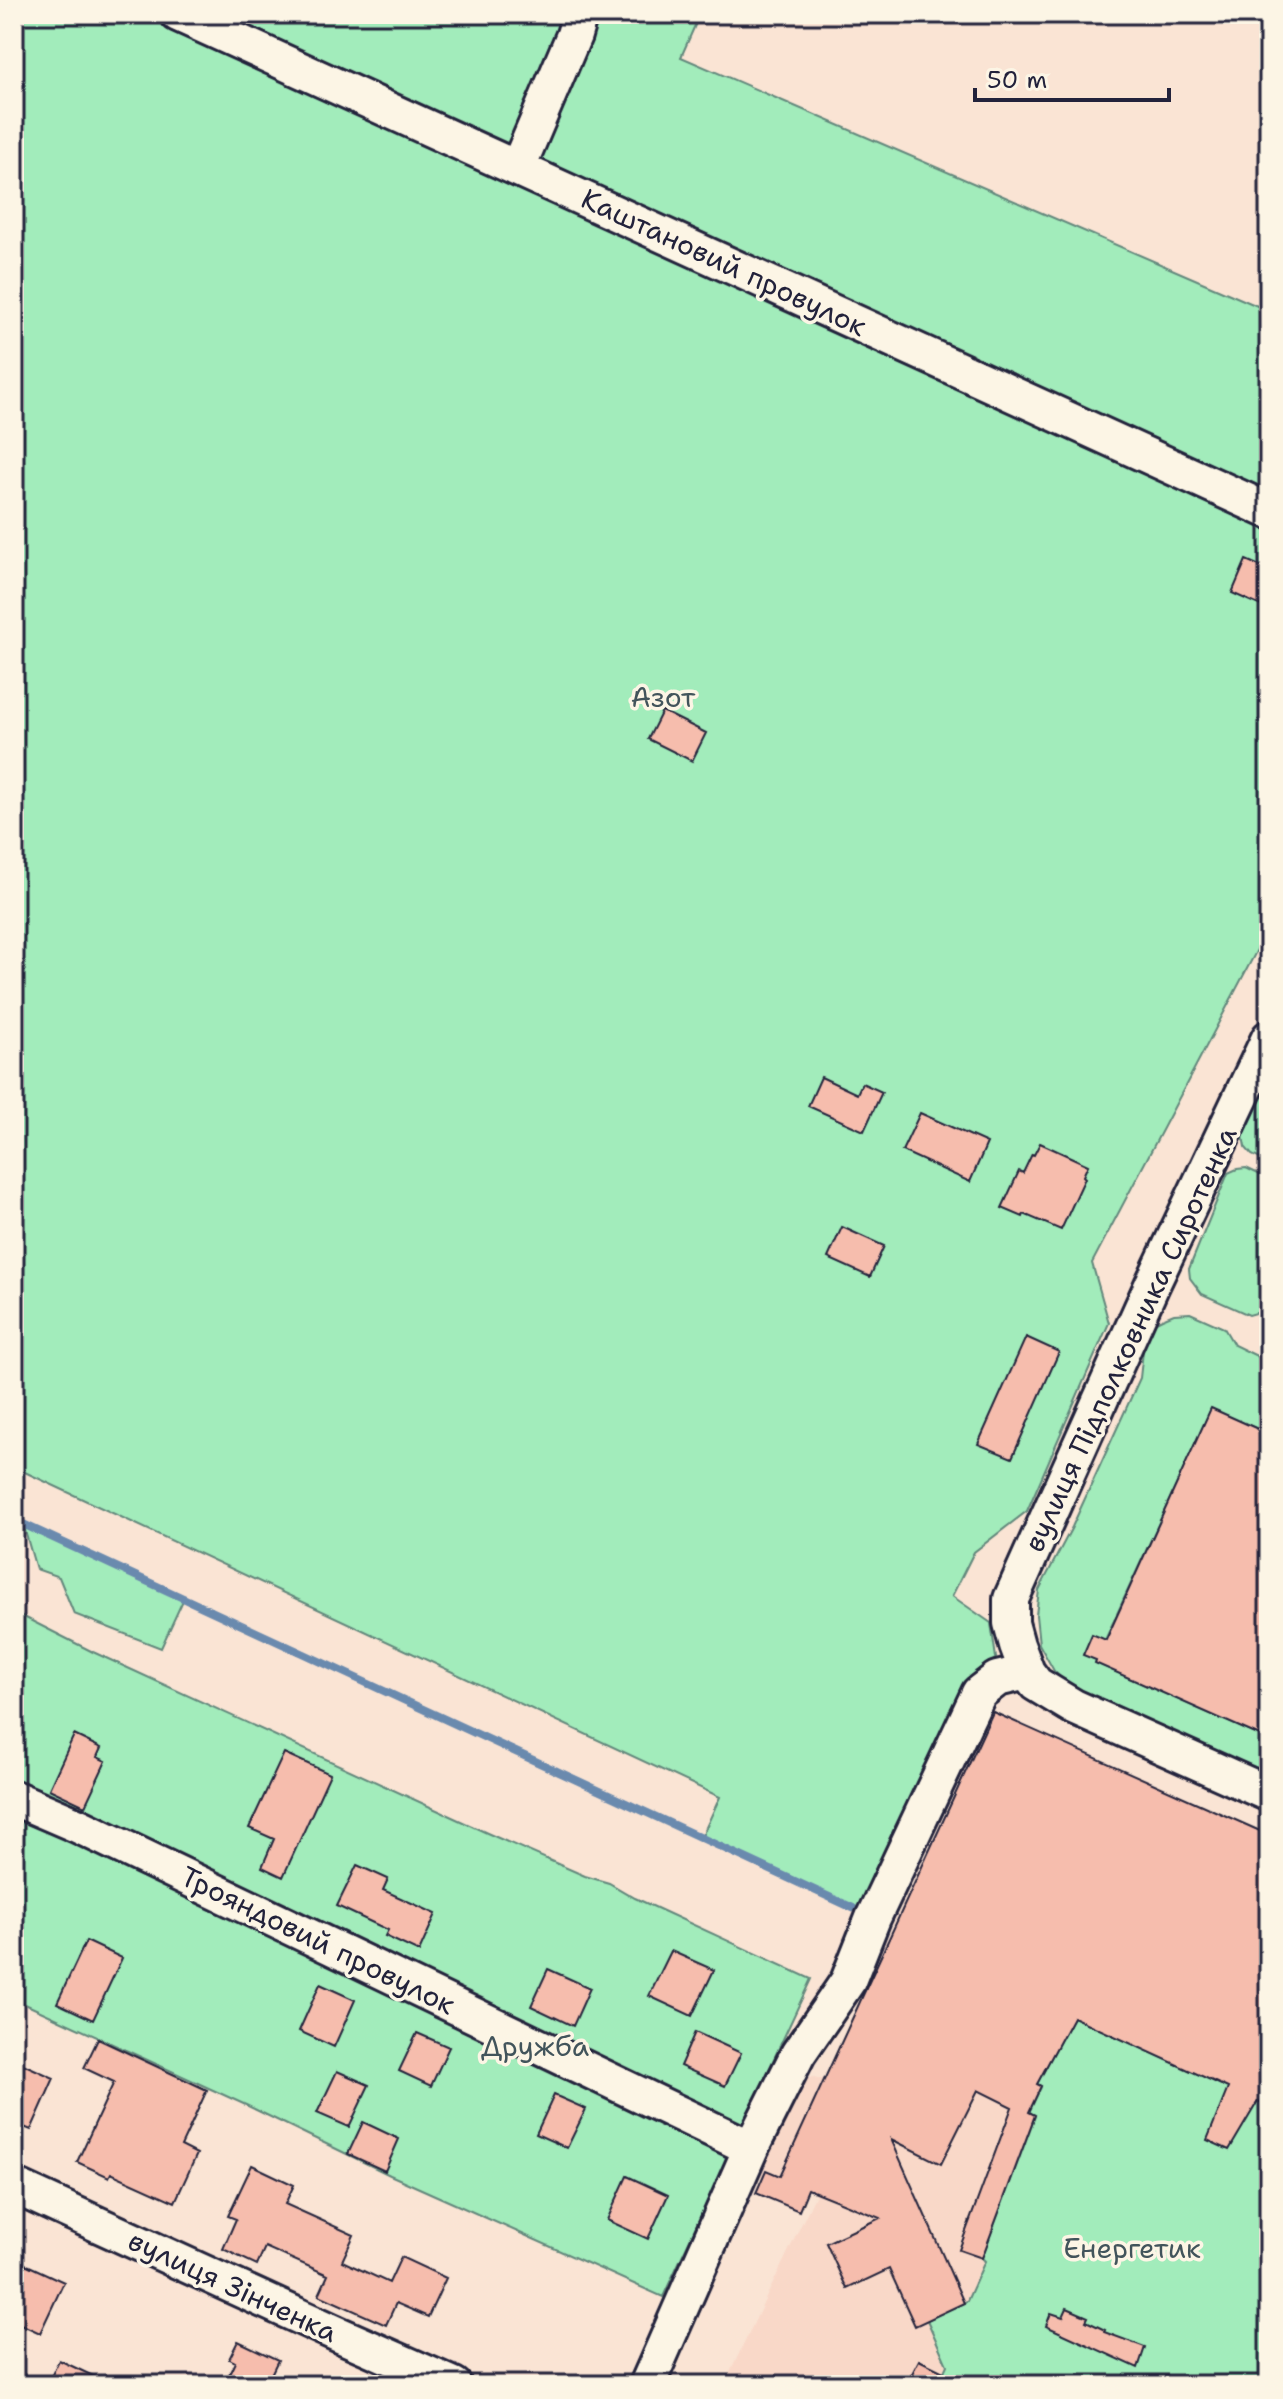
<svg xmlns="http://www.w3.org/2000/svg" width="1283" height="2399" font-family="'Shantell Sans',sans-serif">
  <rect width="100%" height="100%" fill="#fae4d4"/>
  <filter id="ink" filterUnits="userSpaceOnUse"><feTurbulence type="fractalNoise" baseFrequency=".0125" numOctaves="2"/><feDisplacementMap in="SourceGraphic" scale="16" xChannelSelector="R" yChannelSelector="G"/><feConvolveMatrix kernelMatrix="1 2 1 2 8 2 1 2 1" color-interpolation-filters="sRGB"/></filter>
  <g filter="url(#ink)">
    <path fill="#f9d8c8" d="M993,1712l57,25 9,7 10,1 200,90v271l-196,-89 -32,69 -6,29 -53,142 3,3 -18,42 -40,18 20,45 -9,20h-214l92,-191 -8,-5 -9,22 -43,-18 7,-16 -4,-2 13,-33 31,-62 11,-3 11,3 61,-139z"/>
    <path fill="#a2ecbb" stroke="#62877b" stroke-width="2" d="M14,14h686l-19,43 588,254v616l-177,336 17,60 -82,188 -53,41 -22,44 39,27 5,35 -46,52 -77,208 -172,-80 19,-41 -706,-330z
      M1269,1080v83l-17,-8 -7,-8 -2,-11z
      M1246,1168l23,11v126l-2,5 -18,5 -47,-21 -12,-16 -1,-9 39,-96 9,-4z
      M1190,1313l34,15 10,17 35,17v72l-58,-25 -106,231 -21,14 12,6v3l173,77v38l-195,-87 -20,-20 -15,-27 -3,-29 3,-25 33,-63 68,-149 5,-45 5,-8 12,-6 12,-5z
      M23,1524l161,74 -23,50 -87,-34 -15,-37 -23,-8z
      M14,1612l79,40 394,181 98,43 24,7 26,15 176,81 -148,318 -273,-122 -142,-69 -234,-107z
      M1073,2017l196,89v279h-331l9,-20 -20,-45 40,-19 18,-40 -3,-3 53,-142 -6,-4 12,-25 -4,-3z"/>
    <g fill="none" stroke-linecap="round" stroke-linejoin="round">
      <path stroke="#6b8aae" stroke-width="8" d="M23,1524l830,384"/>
    </g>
    <path fill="#f6bdad" stroke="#22223b" stroke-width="2" d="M1246,560l23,10v18l-8,18 -29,-13z
      M662,711l44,22 -14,28 -44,-22z
      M821,1077l36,17 5,-11 20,9 -18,39 -56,-25z
      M920,1113l67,30 -17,39 -68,-31z
      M1040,1143l48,22 -5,11 2,2 -24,52 -37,-16 -1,3 -21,-9 17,-37 4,2 9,-19 2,1z
      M842,1227l42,19 -14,31 -42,-19z
      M1026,1337l33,15 -47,106 -34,-14z
      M1211,1408l58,26v306l-174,-77 1,-3 -13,-5 9,-21 14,6z
      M993,1712l276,123v271l-11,-5 -29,49 -22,-10 21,-52 -155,-71 -36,67 4,2 -12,26 6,3 -53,143 -23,-8 53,-143 -34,-17 -37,74 -50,-25 73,164 -49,23 -26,-57 -42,20 -21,-46 54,-25 -72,-29 -9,22 -43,-18 10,-23 14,6z
      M74,1735l27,13 -4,9 9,4 -21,45 -36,-17z
      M284,1753l46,21 -47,103 -21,-10 12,-28 -25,-11z
      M357,1865l31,14 -5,11 53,24 -17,38 -34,-16 3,-6 -51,-24z
      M86,1941l36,17 -29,62 -36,-17z
      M671,1951l43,19 -22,46 -43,-20z
      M548,1969l42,19 -17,38 -42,-20z
      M320,1984l35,16 -21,47 -35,-16z
      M695,2032l46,21 -16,33 -45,-20z
      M417,2033l32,14 -18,39 -32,-15z
      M98,2039l109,51 -26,56 16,8 -22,48 -64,-29 -2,4 -32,-15 37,-80 -30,-14z
      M14,2060l40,18 -23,52 -17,-7z
      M337,2071l32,14 -20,42 -32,-14z
      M554,2095l32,14 -19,39 -31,-14z
      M363,2122l36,17 -14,32 -37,-17z
      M252,2165l42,20 -9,19 69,31 -12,26 47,22 12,-26 45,21 -18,39 -32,-14 -10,22 -67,-30 9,-20 -63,-28 -8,18 -34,-16 13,-30 -8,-3z
      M627,2176l41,19 -20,44 -41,-19z
      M14,2259l50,23 -24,51 -26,-12z
      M1067,2308l21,9 -2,4 19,9 -1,2 41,15 -7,21 -92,-42 5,-13 12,4z
      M238,2341l40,19 -12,25h-42l11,-23 -6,-3z
      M59,2360l53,25h-65z
      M919,2360l51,25h-64z"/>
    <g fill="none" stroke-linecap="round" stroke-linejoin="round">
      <g stroke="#22223b" stroke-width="40">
        <path id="minor" d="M178,14l1091,497
          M518,167l56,-132 6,-21
          M1269,1038l-117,247 -141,314v24l6,22 10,27 9,12 38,23 195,87
          M14,1798l65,28 672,322
          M14,2186l326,149 114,50
          M647,2385l104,-237 47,-94 50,-73 25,-63 106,-225 18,-14 30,-7"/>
      </g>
      <use href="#minor" stroke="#fcf5e5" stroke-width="34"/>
    </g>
  </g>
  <g text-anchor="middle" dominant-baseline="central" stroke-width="7" stroke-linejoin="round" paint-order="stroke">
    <g font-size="28" fill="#22223b" stroke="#fcf5e5">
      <text transform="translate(724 262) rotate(25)">Каштановий провулок</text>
      <text transform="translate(1130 1339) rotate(-65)">вулиця Підполковника Сиротенка</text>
      <text transform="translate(318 1940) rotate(26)">Трояндовий провулок</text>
      <text transform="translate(233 2286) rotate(25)">вулиця Зінченка</text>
    </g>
    <g font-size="28" fill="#42545b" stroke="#fcf5e5">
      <text x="663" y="697">Азот</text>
      <text x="535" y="2046">Дружба</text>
      <text x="1132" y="2248">Енергетик</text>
    </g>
  </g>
  <rect width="1283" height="2399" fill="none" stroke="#fcf5e5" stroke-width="48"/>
  <rect x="24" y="24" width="1235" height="2351" fill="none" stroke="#22223b" stroke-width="3" filter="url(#ink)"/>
  <path d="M975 88v12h194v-12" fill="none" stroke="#22223b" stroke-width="4"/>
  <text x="987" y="88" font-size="24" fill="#22223b" stroke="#fcf5e5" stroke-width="6" paint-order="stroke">50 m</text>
</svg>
